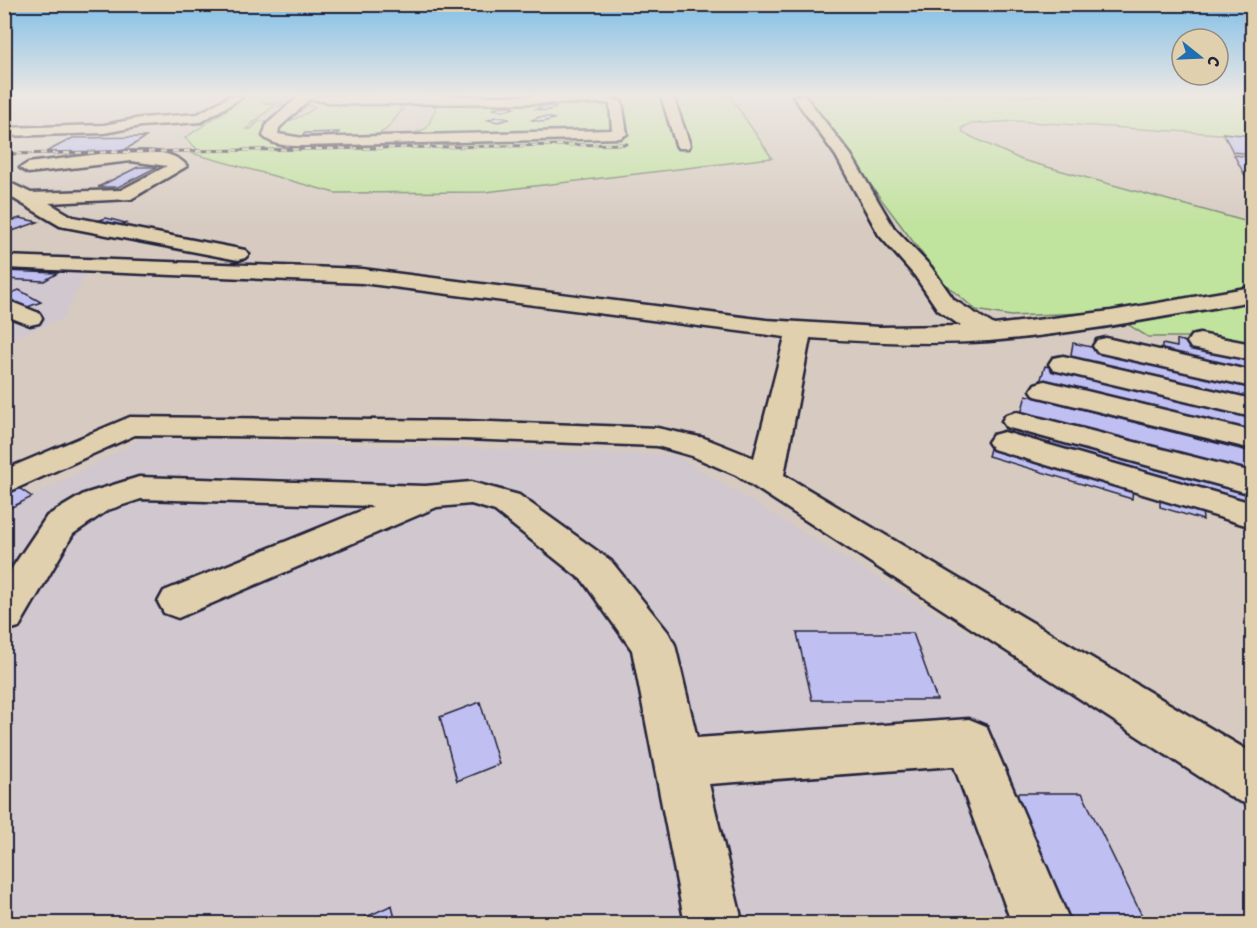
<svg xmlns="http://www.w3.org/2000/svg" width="1257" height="928" font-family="'Shantell Sans',sans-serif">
  <rect width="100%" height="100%" fill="#d7cbc1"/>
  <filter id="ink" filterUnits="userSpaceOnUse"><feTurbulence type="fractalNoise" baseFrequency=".0167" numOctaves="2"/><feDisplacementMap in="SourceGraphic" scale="12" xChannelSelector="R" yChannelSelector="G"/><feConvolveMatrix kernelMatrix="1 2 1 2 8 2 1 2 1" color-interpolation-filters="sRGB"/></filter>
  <g filter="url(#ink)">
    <path fill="#d0c7cf" d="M5,267l82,4 -24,47 -58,24z
      M143,438l532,17 577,349v119h-1247l-1,-469 12,32 16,11z"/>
    <path fill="#c0e39d" stroke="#71826c" stroke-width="1.5" d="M247,96l45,1 -10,5 -20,1 14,1 -30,25h5l8,-8h9l17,-15h-7l15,-4 -23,37 353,-5 -5,-36 -24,-2h71l19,53h6l-21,-53h61l42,62 -287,34 -150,1 -144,-40 6,-4 -12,-11z
      M804,96h448v40l-238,-15 -45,3 -7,4 1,5 59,27 230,63v64l-145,25 -96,4 -35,-6 -32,-27z
      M322,99l74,4 7,6 -17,21 -14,7 -92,1 -5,-8c13,-12 28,-11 40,-23l-11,-3 2,-4z
      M428,102h185l3,27 -9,4 -199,3 19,-8 9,-20z
      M1252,302v47l-63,-12h-41l-21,-13z"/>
    <path fill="#bfbff1" stroke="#22223b" stroke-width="1.5" d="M500,106h11l3,2 -11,3 -10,-2z
      M542,106h11l3,2 -10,3 -10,-2z
      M495,117h10l4,2 -11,3 -10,-2z
      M539,117h9l6,2 -11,3 -11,-2z
      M339,132l-3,3 -34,1 3,-3z
      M1223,133l29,3v18l-19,-2z
      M146,137l-23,14 -77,1 27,-14z
      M1234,155l18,2v32z
      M138,167h19l-39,20h-20z
      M20,218l18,4 -34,12v-11z
      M106,218l20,5 -12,4 -20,-5z
      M4,271l54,2 -14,8 -40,-2z
      M19,290l22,12 -16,6 -21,-12z
      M1177,340l75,16v16l-90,-19v-9l15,3z
      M1073,343l179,40v18l-182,-41z
      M1045,366l207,50v20l-212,-54z
      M1026,395l226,57v23l-231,-61z
      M1013,426l24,7 -3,12 -25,-7z
      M1052,435l200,56v20l-204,-58z
      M991,445l142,41 -1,13 -144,-43z
      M16,486l16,11 -28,14v-19z
      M1160,497l42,12 1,11 -43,-13z
      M797,633h116l24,67h-125z
      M480,702l19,62 -42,17 -17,-64z
      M1015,793h67l64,131h-76z
      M392,905l4,19h-45z"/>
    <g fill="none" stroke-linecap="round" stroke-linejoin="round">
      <g stroke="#22223b" stroke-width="5">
        <path id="minor" d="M230,96h14l-43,26 -60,4 -37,7 -100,3v-8l100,-3 37,-7 57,-4z
          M299,96h306l17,6 5,32 -7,4 -317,8c-14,0 -30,0 -40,-10l4,-12zM310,99l32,5 262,-1 6,1 2,26 -309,8 -25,-4 1,-6z
          M661,96h12l17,49 -2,3h-10l-2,-3z
          M793,96h12l46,59 43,73 37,39 23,33 40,25 117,-14 141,-24v14c-87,15 -175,33 -263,40 -60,4 -120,1 -179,-3l-26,137 468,278v53l-18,-7 -498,-324 -44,-19 -35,-10 -193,-7 -329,-4 -131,59v-24l126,-53 334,4 193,7 47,10 50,20 31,-121 -423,-54 -358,-15v-12l358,13 404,51 113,7 82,-1 -23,-16 -23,-34 -36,-41 -43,-79z
          M107,153c23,-1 64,-7 80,13l-56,33 -82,4 24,14 172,33 4,4 -4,4 -7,2 -178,-34 -56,-33v-13l27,13 90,-3 46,-24 -36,-5 -103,12 -8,-5 8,-5z
          M4,299l35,14 3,5 -3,5 -9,2 -26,-10z
          M1200,334l52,10v16l-61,-12 -4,-6 4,-6z
          M1106,338l146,33v16l-155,-35 -4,-6 4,-6z
          M1063,356l189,43v18l-199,-47 -4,-6 4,-6z
          M1045,381l207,50v18l-217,-53 -4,-6 4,-6z
          M1017,412l235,60v22l-246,-67 -4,-6 4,-6z
          M1004,432l248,71v24l-259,-78 -5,-7 5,-7z
          M139,477l286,9 46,-4 48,13 92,66 57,71 7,13 22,93 272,-19 17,7 85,198h-59l-58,-158 -245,18 32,133 -2,7h-54l-53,-274 -49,-69 -88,-70 -24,-7 -34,3 -259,111 -14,-5 -6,-11 6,-11 209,-85 -232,-7 -33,11 -35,24 -54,93 -15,4v-51l43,-64 37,-22z"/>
      </g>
      <use href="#minor" fill="#e1d0ad" fill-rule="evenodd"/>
      <g stroke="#22223b" stroke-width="3">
        <path id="rail" d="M4,154l623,-10"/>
      </g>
      <use href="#rail" stroke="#e1d0ad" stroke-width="2" stroke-dasharray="6" stroke-linecap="butt"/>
    </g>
  </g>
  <linearGradient id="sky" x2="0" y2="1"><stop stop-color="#81bfe8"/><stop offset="0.42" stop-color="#ede8e3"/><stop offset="1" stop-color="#ede8e3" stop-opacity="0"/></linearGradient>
  <rect width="1257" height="226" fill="url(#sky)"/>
  <rect width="1257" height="928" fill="none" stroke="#e1d0ad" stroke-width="24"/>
  <rect x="12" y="12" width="1233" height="904" fill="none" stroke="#22223b" stroke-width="2" filter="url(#ink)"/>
  <g transform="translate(1200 57) rotate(108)"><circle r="28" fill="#e1d0ad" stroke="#958a7f" stroke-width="1.5"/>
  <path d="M0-4.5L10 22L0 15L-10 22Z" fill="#1f6fb2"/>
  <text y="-9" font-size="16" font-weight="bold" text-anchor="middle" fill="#22223b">С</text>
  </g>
</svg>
